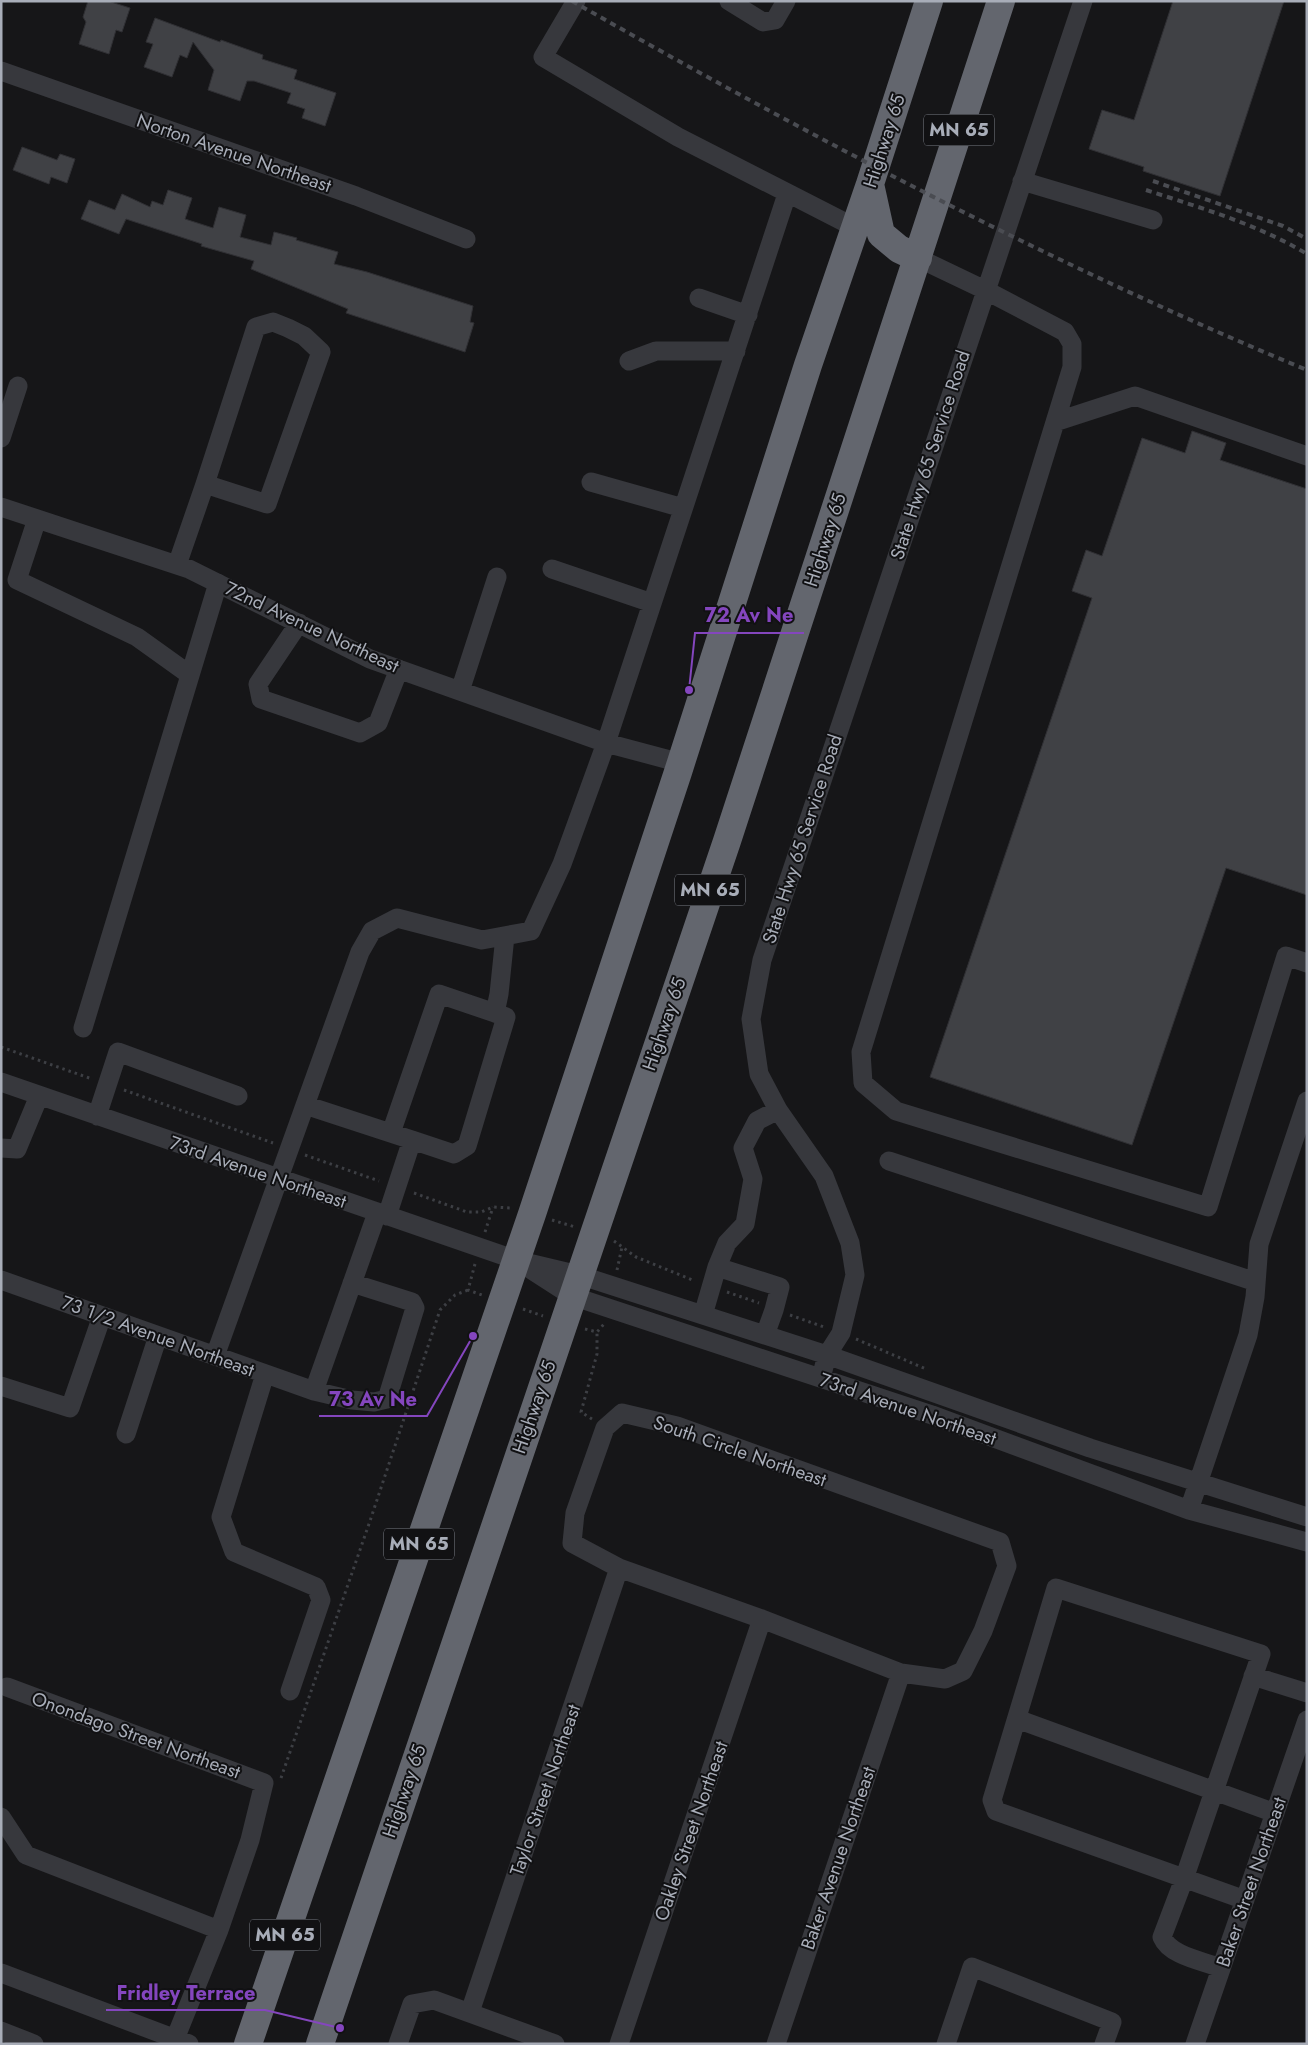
<svg xmlns="http://www.w3.org/2000/svg" width="1308" height="2045" font-family="Jost,sans-serif">
  <rect width="100%" height="100%" fill="#161618"/>
  <path fill="#404145" stroke="#303034" d="M88,1h20l22,7 -8,24 -6,-2 -7,24 -30,-10 7,-22 -3,-5z
    M1173,1h111l-64,195 -77,-25 1,-4 -55,-18 13,-39 32,10z
    M155,18l65,24 1,-2 42,15 -1,4 35,11 -3,9 42,14 -11,33 -23,-8 3,-9 -18,-6 4,-10 -37,-12h-7l-7,20 -32,-11 6,-20 -21,-28 -6,16 -7,-3 -8,22 -28,-10 9,-23 -7,-2z
    M22,147l35,13 3,-6 15,5 -8,24 -16,-6 -2,7 -36,-14z
    M168,190l24,8 -7,21 28,9 6,-21 27,8 -6,22 31,8 3,-13 23,6 -1,2 42,12 -4,12 33,8 106,34 -3,16 4,1 -9,29 -119,-39 2,-4 -97,-40 3,-8 -53,-15 1,-2 -76,-25 -7,15 -38,-15 8,-19 26,10 7,-16 28,13 2,-6 11,4z
    M1192,431l34,12 -6,17 87,29v406l-81,-27 -94,277 -202,-68 162,-479 -20,-7 14,-41 16,6 40,-118 43,15z"/>
  <g fill="none" stroke-linecap="round" stroke-linejoin="round">
    <path stroke="#3d3f44" stroke-width="3" stroke-dasharray="2.5 4" stroke-linecap="butt" d="M1,1047l91,32
      M124,1090l149,53
      M305,1155l74,26
      M414,1193l53,19h14l12,-5 17,1
      M552,1220l23,7
      M485,1232l8,-25
      M614,1241l22,16 59,24
      M475,1264l-7,26 14,5
      M617,1270l5,-23
      M727,1292l32,11
      M523,1309l20,7
      M790,1315l34,12
      M585,1329l12,3 7,-8
      M856,1339l70,30
      M592,1419l-11,-7 16,-58v-22
      M281,1778l89,-257 70,-211 15,-15 13,-5"/>
    <path stroke="#37383d" stroke-width="19" d="M576,1l-33,56 135,80 176,90
      M729,1l34,21 12,-2 11,-19
      M1,71l355,125 110,43
      M1022,181l131,39
      M918,258l67,32 80,42 7,12v23l-211,685 2,31 33,28 312,96 78,-251 21,7
      M699,298l49,17
      M629,361l27,-10h80
      M1055,422l80,-26 172,60
      M1,438l17,-52
      M591,482l92,26
      M1,507l188,62 181,90 236,84 75,20
      M37,519l-20,61 120,57 53,38
      M177,565l28,-81 62,20 54,-152 -17,-16 -16,-8 -15,-6 -17,5 -51,157
      M552,569l100,34
      M299,623l-41,61 3,15 99,34 18,-10 21,-54
      M460,691l37,-114
      M83,1028l135,-445
      M1,1082l515,178 63,15 248,80 263,93 217,69
      M305,1105l107,35 -25,76
      M97,1116l21,-64 120,44
      M391,1133l48,-139 56,19
      M412,1140l42,14 13,-8 39,-129 -11,-4 4,-19 6,-58
      M1,1148l16,1 22,-53
      M889,1161l367,121
      M527,1267l45,29 360,119 257,95 118,32
      M717,1267l10,-24 18,-19 8,-45 -10,-31 14,-27 21,-11
      M1,1280l313,111 38,9 22,2 13,-3 28,-91 -3,-6 -60,-19
      M703,1315l14,-48 63,20 -6,23 -9,25
      M215,1356l145,-404 12,-21 25,-13 85,22 49,-9 31,-67 44,-121 181,-549
      M265,1374l-44,143 13,35 82,35 5,13 -31,91
      M821,1378l6,-23 14,-22 14,-58 -5,-32 -26,-67 -46,-66 -19,-36 -8,-55 11,-59 321,-959
      M1,1386l69,22 32,-92
      M314,1391l63,-178
      M622,1413l55,13 323,116 7,24 -24,65 -20,40 -18,8 -44,-6 -139,-54 -143,-51 -47,-25 3,-30 30,-85z
      M126,1434l32,-98
      M1189,1510l59,-175 7,-38 4,-53 48,-143
      M1253,1676l54,17
      M7,1687l257,96 -14,57 -31,90 -46,114
      M1017,1719l258,94
      M1,1817l25,38 193,75
      M1221,1968c-18,-7 -51,-12 -59,-31l22,-58 77,-225 -205,-66 -64,212 4,11 249,89
      M1,1973l188,71
      M470,2012l149,-444
      M1,2031l33,13
      M398,2044l14,-40 22,-4 121,44
      M619,2044l143,-425
      M776,2044l125,-371
      M946,2044l26,-77 140,55 -8,22
      M1195,2044l112,-324"/>
    <path stroke="#63666e" stroke-width="28" d="M870,184l11,50 18,15 19,9
      M248,2044l284,-830 146,-442 130,-407 62,-181 59,-183
      M320,2044l407,-1203 274,-840"/>
    <path stroke="#4a4c52" stroke-width="4" stroke-dasharray="6 5" stroke-linecap="butt" d="M572,1c239,136 481,264 735,369
      M1153,181l130,45 24,13
      M1146,190c55,18 111,34 161,64"/>
  </g>
  <g text-anchor="middle" dominant-baseline="central" stroke-width="4" stroke-linejoin="round" paint-order="stroke">
    <g fill="#111113" stroke="#7b7e86" stroke-width="1">
      <rect x="924" y="114.5" width="70" height="31" rx="4"/>
      <rect x="675" y="874.5" width="70" height="31" rx="4"/>
      <rect x="384" y="1528.5" width="70" height="31" rx="4"/>
      <rect x="250" y="1919.5" width="70" height="31" rx="4"/>
    </g>
    <g font-size="18" font-weight="bold" fill="#a8adb8">
      <text x="959" y="130">MN 65</text>
      <text x="710" y="890">MN 65</text>
      <text x="419" y="1544">MN 65</text>
      <text x="285" y="1935">MN 65</text>
    </g>
    <g font-size="19" fill="#a8adb8" stroke="#111113">
      <text transform="translate(884 141) rotate(-72)">Highway 65</text>
      <text transform="translate(234 153) rotate(19)">Norton Avenue Northeast</text>
      <text transform="translate(930 455) rotate(-72)">State Hwy 65 Service Road</text>
      <text transform="translate(825 540) rotate(-72)">Highway 65</text>
      <text transform="translate(312 627) rotate(25)">72nd Avenue Northeast</text>
      <text transform="translate(802 839) rotate(-72)">State Hwy 65 Service Road</text>
      <text transform="translate(664 1024) rotate(-71)">Highway 65</text>
      <text transform="translate(258 1172) rotate(19)">73rd Avenue Northeast</text>
      <text transform="translate(158 1336) rotate(20)">73 1/2 Avenue Northeast</text>
      <text transform="translate(534 1407) rotate(-71)">Highway 65</text>
      <text transform="translate(908 1409) rotate(19)">73rd Avenue Northeast</text>
      <text transform="translate(740 1451) rotate(19)">South Circle Northeast</text>
      <text transform="translate(136 1735) rotate(20)">Onondago Street Northeast</text>
      <text transform="translate(545 1790) rotate(-71)">Taylor Street Northeast</text>
      <text transform="translate(404 1791) rotate(-71)">Highway 65</text>
      <text transform="translate(691 1831) rotate(-71)">Oakley Street Northeast</text>
      <text transform="translate(838 1858) rotate(-71)">Baker Avenue Northeast</text>
      <text transform="translate(1251 1882) rotate(-71)">Baker Street Northeast</text>
    </g>
  </g>
  <path fill="none" stroke="#8446be" stroke-width="2" d="M689 690L695 633H804M473 1336L427 1416H319M340 2028L265 2010H106"/>
  <g fill="#8446be" stroke="#111113" stroke-width="2">
    <circle cx="689" cy="690" r="5"/>
    <circle cx="473" cy="1336" r="5"/>
    <circle cx="340" cy="2028" r="5"/>
  </g>
  <g font-size="20" text-anchor="middle" font-weight="bold" fill="#8446be" stroke="#111113" stroke-width="4" stroke-linejoin="round" paint-order="stroke">
    <text x="749" y="622">72 Av Ne</text>
    <text x="373" y="1406">73 Av Ne</text>
    <text x="186" y="2000">Fridley Terrace</text>
  </g>
  <rect width="1308" height="2045" fill="none" stroke="#a8adb8" stroke-width="5"/>
</svg>
